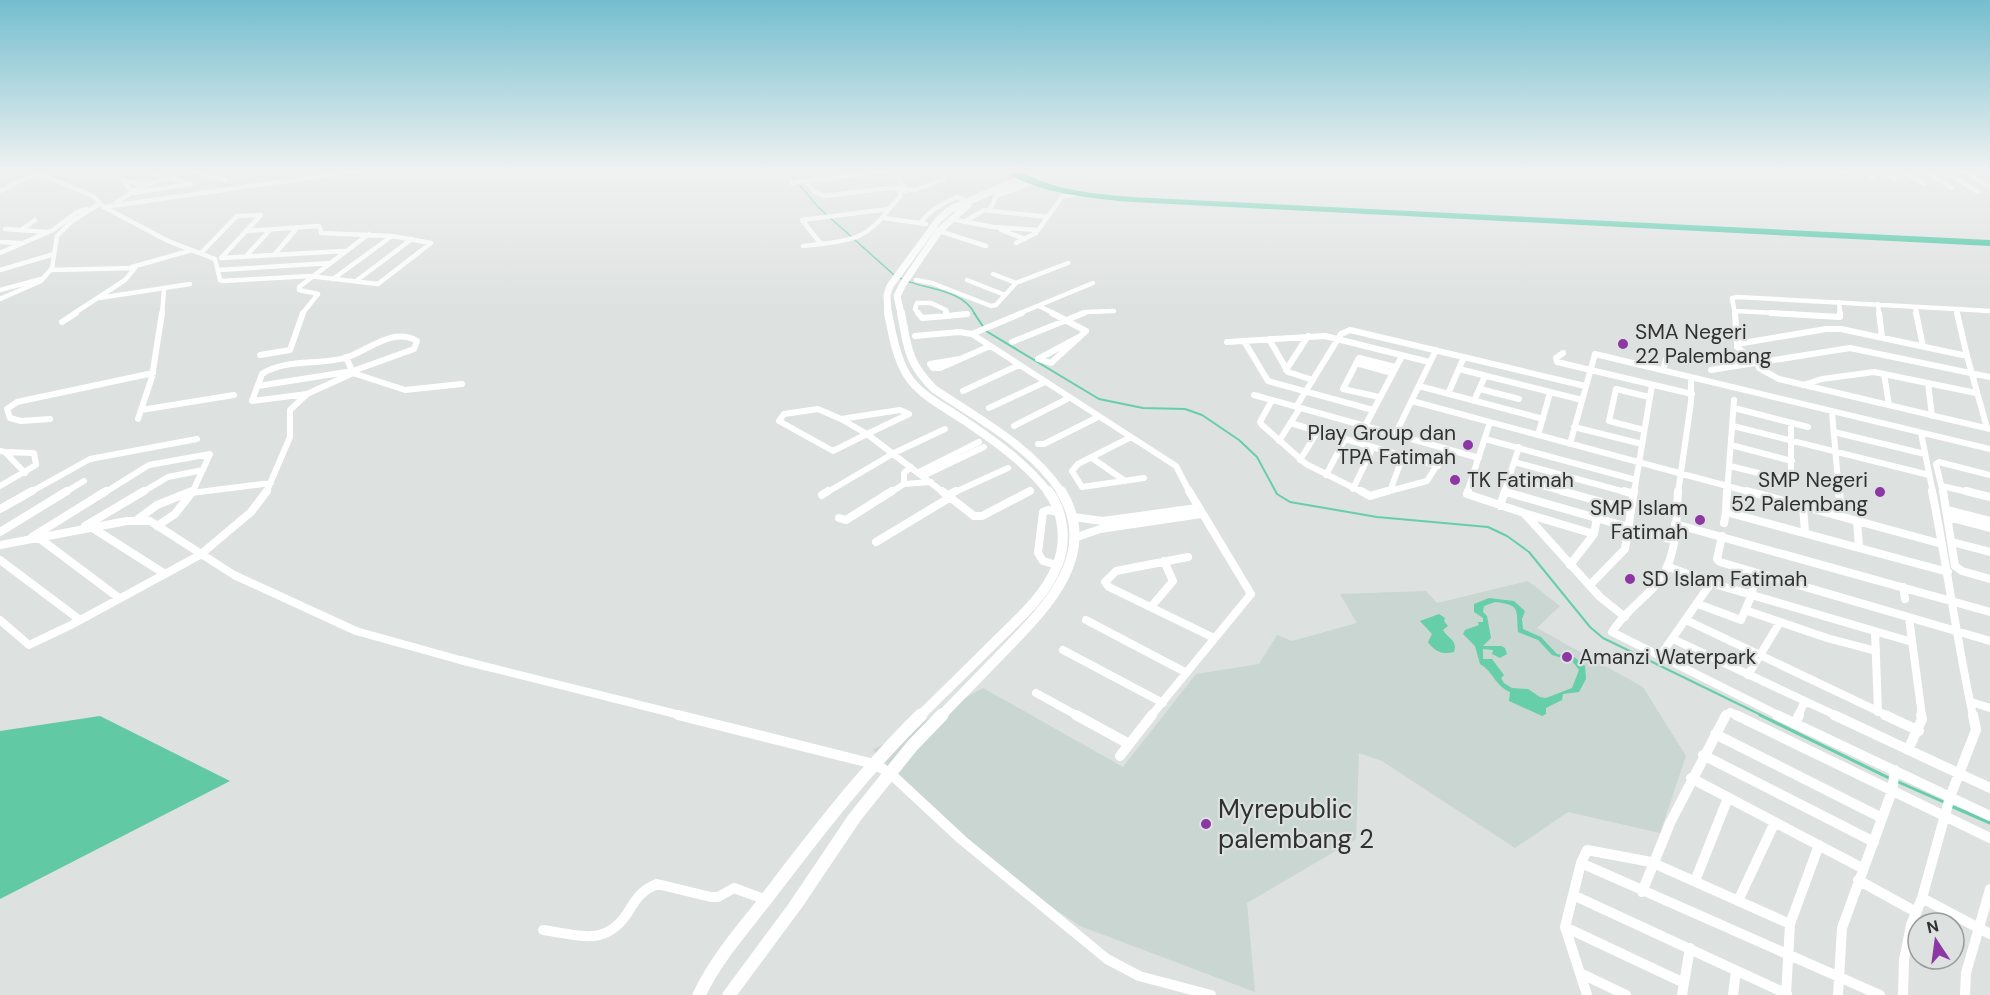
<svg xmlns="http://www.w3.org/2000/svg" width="1990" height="995" font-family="'DM Sans',sans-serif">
  <rect width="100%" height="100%" fill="#dde1df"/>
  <path fill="#cad6d1" d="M1528,581l32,25 -23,22 106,59 43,69 -26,77 -92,-21 -53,36 -133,-87 -23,-8 -3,86 -109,64 8,89 -175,-66 -114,-77 -93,-99 110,-62 140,79 73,-93 63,-10 18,-29 15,6 65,-18 -17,-29 86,-3 11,12z"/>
  <path fill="#62c9a5" d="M100,716l130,65 -230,118v-168z"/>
  <path fill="#67ceaa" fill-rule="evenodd" d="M1489,598l25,3 11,10 -3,8 1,10 18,8 16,17 16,2 12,10 1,13 -7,13 -16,2 -1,6 -16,8v6l-4,2 -33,-15 1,-9c-15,-6 -17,-21 -30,-28l-5,-18 -12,-12 2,-4 14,-5 -1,-3h5v-4l-9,-6v-8zM1495,602c26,3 21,7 23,30l20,8 14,15 20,6 7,9 -7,18 -26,10 -6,-1 -12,-8 -16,-1 -8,-5 -3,-5 3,-3 -12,-16h-9v-10l10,1 -1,4 8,4 7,-4 -2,-6 -4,-2h-18l8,-8 -4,-22 -4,-4 1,-6z
    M1439,614l6,4 -1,3 4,5 -5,4c5,9 15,10 11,22 -11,3 -19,0 -26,-10l4,-8 -12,-13z"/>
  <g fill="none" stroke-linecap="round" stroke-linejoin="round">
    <path stroke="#67ceaa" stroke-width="1.5" d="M788,171l30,36 75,67c24,17 67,11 82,40"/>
    <path stroke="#67ceaa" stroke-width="2" d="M974,313l12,18 113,68 44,9 42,1 17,6 37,25 18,17 20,37 13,8 87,15 111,10 19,9 22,16 61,75 13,11 160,78"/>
    <path stroke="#67ceaa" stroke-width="3" d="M1760,715l131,64
      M1896,781l50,22
      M1951,806l39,17"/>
    <path stroke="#fff" stroke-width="4.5" d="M33,171l60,25 11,11 252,-36
      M194,171l31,9
      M896,171l9,20
      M1843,171l3,2
      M1864,171l9,7
      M1883,171l12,8
      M1903,171l21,13
      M1925,171l27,17
      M1944,171l34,21
      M1964,171l26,16
      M1983,171l7,4
      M807,181l7,11 11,4 64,-8 26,2 29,-11 -4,-8
      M791,183l93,-12
      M0,191l37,-18
      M132,191l-10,-11 23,5
      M132,193l59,-9 -41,-12
      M116,203l20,-14 49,-18
      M104,207l64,34 47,18 5,21 3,1 86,-5 69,8 53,-41 -39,-7 -71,-3 -1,-6 -3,-1 -71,5
      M989,211l9,-18
      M883,218l43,6
      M951,219l42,8 44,3
      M964,222l20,-12 64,7
      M920,223c10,-13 22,-20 37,-26l10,4
      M5,229l42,3
      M21,230l14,-10
      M1001,230l24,9
      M939,231l47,15
      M0,242l20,1
      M1016,243l20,-10 26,-36 14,-3
      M821,244c34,-4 47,-7 68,-35
      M803,246l18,-2 -19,-24 87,-11 11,-12 1,-7
      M0,253l53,-23 24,-18 10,-3
      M201,253l36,-37 24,-1 -40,43
      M274,255l23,-27
      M246,256l24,-26
      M221,258l123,-7
      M132,267l60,-17
      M0,270l54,-16
      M51,270l84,-2 -10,12 -52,34
      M218,270l113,-7
      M993,274l23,9
      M333,279l59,-43
      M916,280l16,3 59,23 5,-1 20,-22 52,-20
      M967,280l38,15
      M356,281l56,-42
      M0,290l41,-11
      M99,298l91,-14
      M0,299l41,-18 11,-13 5,-32 14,-14 28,-18
      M1839,302l1,12
      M1878,304l1,10
      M1039,306l16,8
      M1915,307l2,7
      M1956,309l34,2
      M1736,311l61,3
      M162,314l2,-24
      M302,314l16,-20 -19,-4v-3l70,-53
      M919,314l-4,-5 2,-6h14l15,7 1,4
      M961,314h6
      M1018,314l75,-31
      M1080,314l6,-2 28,-1
      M1735,314l-3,-16 5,-1 219,12 1,5"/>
    <path stroke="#fff" stroke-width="6" d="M918,313l4,5 25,-2
      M946,313l1,3
      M1052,313l34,18 -35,32 -13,-4 41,-22
      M1735,313l2,31
      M1771,313l69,4v-4
      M1879,313l3,24
      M1916,313l7,33
      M947,316l20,-2
      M62,322l14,-9
      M972,334l50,-21
      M915,336l44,-4 13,2 204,132 14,27
      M1269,339l19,33 25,8
      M1244,341l24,40 105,29
      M1012,342l72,-29
      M1227,342l98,-6 104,26
      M1737,344v3l21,17 1,4 20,11 211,50
      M1737,344l89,-15h15l126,27 -10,-43
      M1563,353l-7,5 1,4 135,32
      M260,355l30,-5 13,-37
      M1967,356l20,72
      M346,357l7,16 52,17 57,-6
      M960,359l-30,5 3,4h7l50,-22
      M1356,363l36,10
      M1459,369l123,31
      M1286,370l22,-34
      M1663,370l3,-11
      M1711,370l139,-22 140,29
      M1884,374l5,31
      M1928,383l4,33
      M1803,385l19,-6 52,-7 102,21
      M258,386l95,-15 61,-22 3,-8c-23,-14 -47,8 -69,16 -26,9 -63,1 -86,17l-10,27 55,-7 -17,16v27l-24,56
      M1419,386l124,33
      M1480,389l39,10
      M963,391l56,-26
      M307,394l44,-20
      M1448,394l16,-37
      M1254,395l225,63
      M1379,397l-36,-8 16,-31 36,9
      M1272,400l-12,22 2,3 44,39 58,29
      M1412,401l341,92
      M1474,401l11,-25
      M1296,407l45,-73 9,-4 235,56
      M989,408l56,-26
      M1734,408l74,19
      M141,410l93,-15
      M1832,412l7,81
      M50,419l-29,2 -11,-3 -3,-9 10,-7 136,-29
      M138,419l14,-42 10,-64
      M841,419l26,15
      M841,419l-23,-10 -34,5 -5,7 54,30 34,-17
      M841,419l59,-9 9,4 -42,20
      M1290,423l148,43
      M1014,426l55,-28
      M1365,426l37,-70
      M1733,426l196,49
      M1574,427l68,17
      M1644,430l-35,-9 7,-32 33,8
      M1834,432l91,22
      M1921,433l12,60
      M867,434l77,59
      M1395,435l41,-85
      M1538,435l12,-42
      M1131,437l-53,27 -6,7 10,16 62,-9
      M1485,439l151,41
      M1279,441l21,-33
      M1038,444h6l54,-27
      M1570,444l25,-90 395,95
      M1731,445l61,16
      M0,451l5,1 20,21
      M1092,458l33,23
      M1300,460l18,-29
      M1514,462l115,31
      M1730,466l61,15v-58
      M919,472l60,-30
      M1326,475l19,-36
      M923,476l61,-29
      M1509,477l59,16
      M904,484l27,-2
      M0,486l36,-21 -2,-12 -29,-1
      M1942,486l30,7
      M1353,489l20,-42
      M1390,491l13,-35
      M1506,492l3,1
      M29,493l61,-34 107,-20
      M64,493l20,-12
      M104,493l45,-28 61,-11 -17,37 -5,2
      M141,493l27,-16 35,-7
      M191,493l80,-10
      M826,493l68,-40 51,-24
      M890,493l14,-9v-11l7,-6
      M953,493l55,-25
      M1027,493l4,-2
      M1382,493l45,-12 20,-32
      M1467,493l23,-71
      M1504,493l15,-46
      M1634,493l18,-108
      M1678,493l13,-91v-25
      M1727,493l7,-93
      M1943,493l-7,-29 3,-2 51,13"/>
    <path stroke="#fff" stroke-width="8" d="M942,491l32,25h8l48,-25
      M1361,491l9,5 17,-5
      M1468,491l-1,3 57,19 76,84 25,20
      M1562,491l69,19
      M1624,491l9,3
      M1678,491c-2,34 0,71 -25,97 -14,15 -30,26 -41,44l168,84
      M1727,491l-1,21 222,60
      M1747,491l195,53
      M1839,491l2,24
      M1932,491c15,75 25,151 41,225
      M1943,491l12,75 7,5 28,8
      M1966,491l24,6
      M1506,492l167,48
      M822,495l6,-4
      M946,496l10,-5
      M1500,506l5,-15
      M1803,506l2,26
      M0,509l32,-18
      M1947,510l43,11
      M1524,513l70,21
      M1073,517l30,4 94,-13
      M1948,517l42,11
      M839,518l7,2 46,-29
      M138,519l19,-14 35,-14
      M1857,521l2,26
      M1724,523l2,-11
      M1675,524l315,88
      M85,526l59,-35
      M157,526l18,-12 18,-23
      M91,527l74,47
      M0,532l67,-41
      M1722,536l-5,23 3,3 270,79
      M32,537l74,-46
      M1077,537l23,-8 101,-15
      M39,538l80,60
      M876,542l73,-44
      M1952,542l38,10
      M0,545l127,-24h23l84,54 122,56 104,29 224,56
      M1188,557l-72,14 -11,11 4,5 105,51
      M0,560l80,60
      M1057,565l-14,-4 -5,-8 5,-41 5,-2 11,2
      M1570,565l24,-31 3,-16
      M1669,567l42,16 201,59
      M1590,585l35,-36 9,-58
      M1903,587l2,12
      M1698,604l43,16 11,-26 3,-21
      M1151,607l22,-26 -9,-20
      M1745,610l82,28 49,13
      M1909,618l13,98
      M0,620l29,25 42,-20 129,-70 51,-43 16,-21
      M1086,620l99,52
      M1686,620l202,96
      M1875,631l3,81
      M1673,639l164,77
      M1063,650l100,53
      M1660,656l51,-73
      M1748,675l32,-53
      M1036,693l42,23
      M1971,702l19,6
      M1151,716l100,-122 -62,-103
      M1725,716l5,-4 9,4
      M1798,716l7,-15"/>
    <path stroke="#fff" stroke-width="10" d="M678,715l196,49 17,10 71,66 145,119 32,17 72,19
      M1076,715l53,29
      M1736,715l254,123
      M1777,715l213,101
      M1834,715l156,73
      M1885,715l34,16
      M1795,724l4,-9
      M1715,734l167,84
      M1908,750l14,-31 -1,-4
      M1703,755l171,87
      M1120,756l32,-41
      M1691,778l171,90
      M1581,863l299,132
      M1858,880l58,32
      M1695,881l33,-83
      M1642,892l28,-69 56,-108
      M1573,895l214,99
      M1922,898l68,36
      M1738,901l37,-79
      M1565,927l119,56
      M543,930c38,5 64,18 87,-21 7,-12 14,-20 27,-25l54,13h7l16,-9 30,11
      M1580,973l46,22
      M1587,995l-22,-68 16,-64 6,-13 64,12 139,62
      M1682,995l8,-47
      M1733,995l3,-24
      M1786,995l4,-71 29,-79
      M1838,995l4,-67 50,-137 3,-21
      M1903,995l1,-35 7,-35 11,-27 28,-101 26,-67 -3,-15
      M1965,995l1,-22 24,-84"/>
    <path stroke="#fff" stroke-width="7" d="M998,194l40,-15
      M888,314l-1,-19 3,-9 49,-67 12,-10 77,-34
      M901,314l-4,-18 6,-12 36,-53 29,-26"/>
    <path stroke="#fff" stroke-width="8" d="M888,313c4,20 8,44 19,62 13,21 38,32 58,46 31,21 61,42 84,72
      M901,313c7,35 6,49 33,76 45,30 98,58 128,104"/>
    <path stroke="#fff" stroke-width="10" d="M920,716c24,-24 48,-47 72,-71 23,-23 53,-48 65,-79 10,-24 7,-54 -9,-75
      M941,716c21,-22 43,-44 64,-66 42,-43 95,-96 56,-159"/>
    <path stroke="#fff" stroke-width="13" d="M699,995c18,-38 46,-68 71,-101 48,-63 95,-124 151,-179
      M729,995l66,-89 60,-89 57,-71 30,-31"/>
    <path fill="#22bc91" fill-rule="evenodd" d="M1005,171c19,0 37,11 55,16 24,6 48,8 72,10l858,43v6l-858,-44c-37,-3 -97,-9 -127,-31z"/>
  </g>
  <linearGradient id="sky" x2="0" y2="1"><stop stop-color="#74becf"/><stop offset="0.55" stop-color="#f0f2f1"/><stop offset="1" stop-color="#f0f2f1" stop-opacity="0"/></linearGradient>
  <rect width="1990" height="310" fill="url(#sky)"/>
  <g fill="#8d37a5" stroke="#dde1df" stroke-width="2">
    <circle cx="1623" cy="344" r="6"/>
    <circle cx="1468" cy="445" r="6"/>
    <circle cx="1455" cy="480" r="6"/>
    <circle cx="1880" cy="492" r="6"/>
    <circle cx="1700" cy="520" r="6"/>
    <circle cx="1630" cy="579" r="6"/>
    <circle cx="1567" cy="657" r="6"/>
    <circle cx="1206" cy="824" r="6"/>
  </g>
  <g text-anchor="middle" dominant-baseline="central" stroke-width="4.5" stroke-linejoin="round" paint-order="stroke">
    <g font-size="21" fill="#303131" stroke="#dde1df" text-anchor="start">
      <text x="1635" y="332">SMA Negeri<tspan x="1635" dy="24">22 Palembang</tspan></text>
      <text x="1456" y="433" text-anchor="end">Play Group dan<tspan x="1456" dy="24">TPA Fatimah</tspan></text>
      <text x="1467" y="480">TK Fatimah</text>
      <text x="1868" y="480" text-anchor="end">SMP Negeri<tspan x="1868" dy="24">52 Palembang</tspan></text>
      <text x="1688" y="508" text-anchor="end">SMP Islam<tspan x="1688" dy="24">Fatimah</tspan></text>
      <text x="1642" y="579">SD Islam Fatimah</text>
      <text x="1579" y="657">Amanzi Waterpark</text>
    </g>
    <g font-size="26" fill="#303131" stroke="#dde1df" text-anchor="start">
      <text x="1218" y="809">Myrepublic<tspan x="1218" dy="30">palembang 2</tspan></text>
    </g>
  </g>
  <g transform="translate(1936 941) rotate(347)"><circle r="28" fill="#dde1df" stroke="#989b99" stroke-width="1.5"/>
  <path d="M0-4.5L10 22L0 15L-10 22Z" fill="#8d37a5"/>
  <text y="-9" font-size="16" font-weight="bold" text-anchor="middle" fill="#303131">N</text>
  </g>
</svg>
